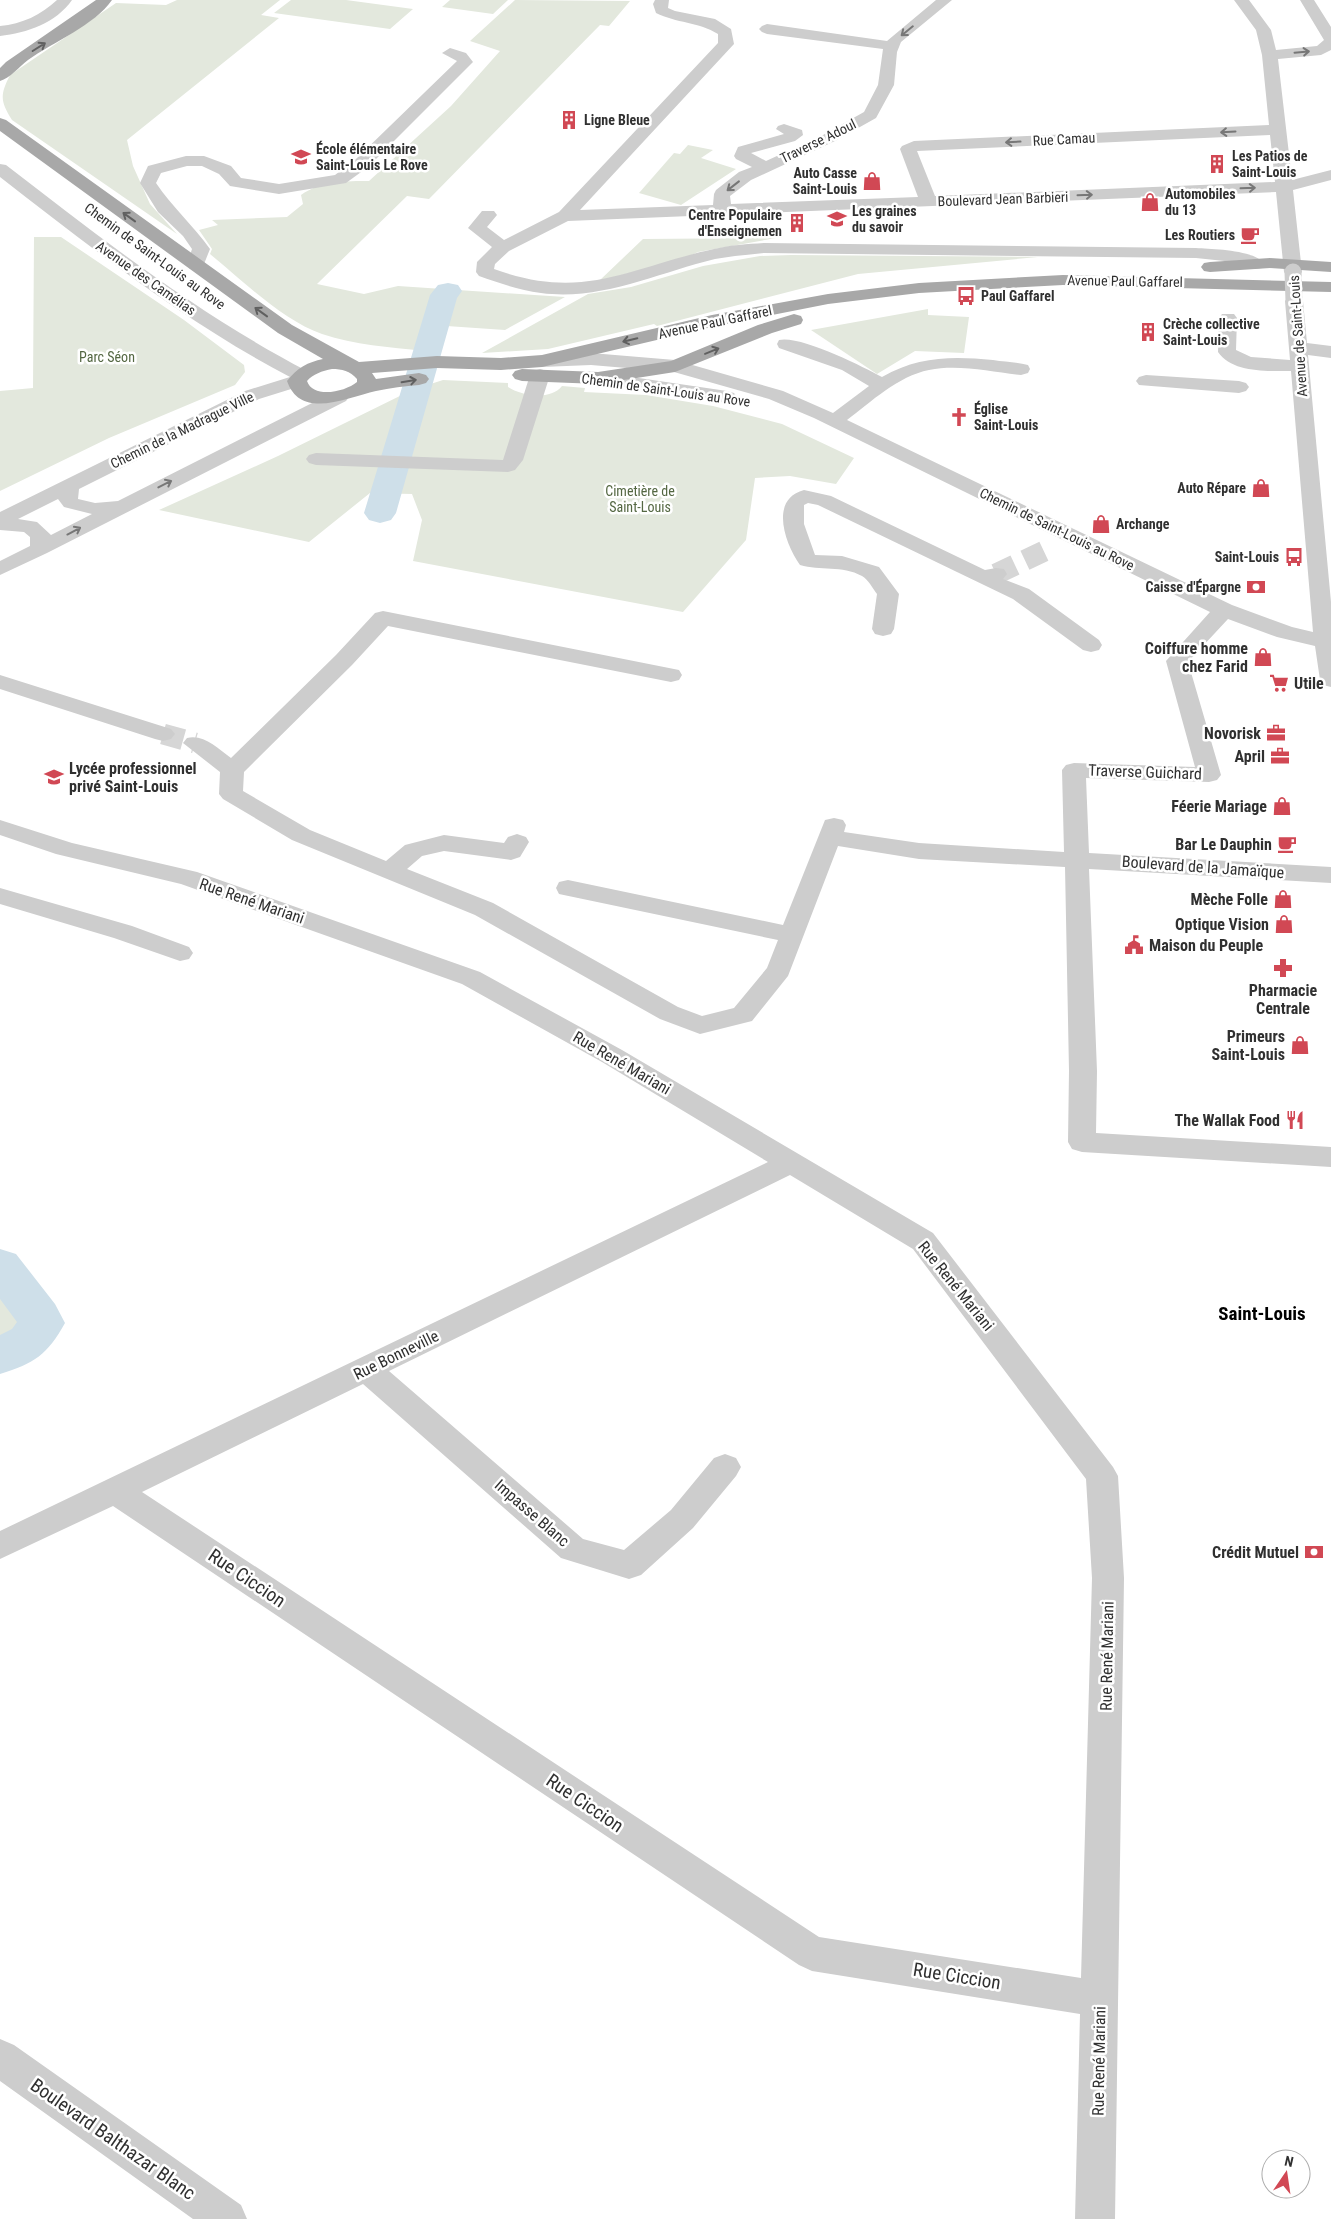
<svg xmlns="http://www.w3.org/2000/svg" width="1331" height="2219" font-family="'Roboto Condensed',sans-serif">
  <rect width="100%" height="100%" fill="#fff"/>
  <path fill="#e3e8dd" d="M177,0h103l-19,15 18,3 -152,122 6,26 17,38 27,30 -165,-114c-12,-19 -12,-25 -2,-45l106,-72 50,2z
    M291,0h55l67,9 -23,20 -116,-16z
    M450,0h58l-15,14 -51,-7z
    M515,0l115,1 -21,25 -9,-1 -171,174 -22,-3 -90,88 47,10 34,-8 167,11 -60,33 -73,-5 -8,26c-35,-4 -69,-6 -102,-17 -40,-14 -80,-54 -112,-80l2,-5 -13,-19 19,-5 -6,-5 75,-3 16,-13 -2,-9c19,-14 46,-14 68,-14l82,-75 49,-55 -30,-10z
    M688,145l25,5 -12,8 35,11 -55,36 -42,-12 35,-40 6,1z
    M34,237h27l123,83 60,45 1,7 -10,13 -126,53 -109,53v-100l33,-3z
    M776,238l-78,14 -14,7 -85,22 44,-42z
    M791,255l247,2 -180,17 -201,52 -3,-2 -106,25 -66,4 106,-59 43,-7 72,-21 57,-10z
    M928,309v6l41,2 -5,36 -49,-2 -38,23 -66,-44z
    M443,380l65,3v4c14,9 42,14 54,-1l23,2 -1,4 62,3 67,11 69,18 72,34 -18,26 -46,-8 -35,2 -9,62 -63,72 -270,-51 9,-41 -10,-26 -42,-1 -61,49 -150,-32 119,-54 134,-66z
    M0,1290l31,41 -31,15z"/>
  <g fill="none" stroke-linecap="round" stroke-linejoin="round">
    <path fill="#cedfe9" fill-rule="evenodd" d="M448,283l10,2 4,6 -5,7 -61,215 -5,7 -11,3 -11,-3 -5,-7 66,-218 8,-10z
      M0,1249l16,5 39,50 10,19c-18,32 -30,40 -65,51v-39l12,-6 5,-7 -17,-23z"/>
    <path stroke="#d6d6d6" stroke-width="21" stroke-dasharray="21 11" stroke-linecap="butt" d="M996,574l57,-27
      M163,734l32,9"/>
    <path fill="#cdcdcd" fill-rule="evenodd" d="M57,0h15c-16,23 -45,33 -72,36v-10c22,-2 41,-11 57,-26z
      M655,0h14l-1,8 7,3 40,8 16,10 3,15 -154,166 133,-5 1,-11 2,-4 23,-18 13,-5 -16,-8 -2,-3 4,-9 46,-13 -8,-5 2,-3 6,-2 18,6 1,5 -8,6 -44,12 15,8 57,-26 41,-23 14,-27 5,-36 -116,-15 -5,-2 -3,-3 3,-3 5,-2 120,17 49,-41h16l-51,42 -4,10 -3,33 -18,33 -41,23 -84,39 -21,16 1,8 187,-7 -18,-48 2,-3 12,-5 355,-16 -7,-70 -6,-25 -22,-30h15l22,30 5,20 41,-4 7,-6 -24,-40h14l17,27v23l-10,5 -43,4 14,121 39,-10v10l-38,10 9,82 -3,4h-12l-3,-4 -8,-80 -708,29 -59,30 -14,13 -1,5c91,33 136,-2 220,-20 17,-4 33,-5 50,-6l432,5c17,1 59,2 69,16l-3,4 -6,1 -22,-7 -38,-4 -432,-5c-16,2 -33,3 -49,6 -58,14 -113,42 -174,34 -22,-3 -42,-10 -62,-17l-3,-4 1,-10 15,-15 -24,-19 14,-17h12l3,4 -10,12 17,13 55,-28 159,-169v-9c-19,-12 -42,-11 -62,-21l-3,-9zM1270,135l5,47 -340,14 -18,-45z
      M450,48l16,5 7,9 -105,105 -22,16 -67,11 -49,-8 -11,-12 -17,-8h-15l-26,7 -5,10c16,24 37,42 54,66l-8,20h-12l-3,-4 5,-16 -9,-13 -25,-24 -18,-29 8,-17 38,-10h18l27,10 10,12 38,6 56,-9 21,-16 101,-98 -15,-8z
      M0,164l6,1c97,75 192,149 301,206l3,4 -6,10 -45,14 -180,90 -1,10 17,4 23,-2 214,-108h14l3,4 -3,4 -299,152 -47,22v-14l30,-15v-9l-6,-5 -24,-2v-18l245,-121 45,-14c-105,-55 -197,-128 -290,-200zM58,499l6,8 28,7 -41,21 -14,-13 -19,-3z
      M1294,296l6,1 3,4 4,42 24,3v12l-23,-3 23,247v85l-8,-2 -3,-5 -5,-34 -38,-9 -49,-18 -40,43 33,113 -4,5 -8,2 -123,-4 3,75 242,14v16l-242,-14 8,202 -1,62 235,14v20l-249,-15 -10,-3 -4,-7 1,-71 -4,-204 -146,-8 -81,-13 -50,130 -36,45 -52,13 -40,-15 -185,-104 -183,-75 -69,-41 -4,-5 1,-22 -37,-29 4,-5c17,-4 30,10 44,20l105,-103 39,-42 8,-2 296,59 3,5 -3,5 -8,2 -283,-56 -36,39 -108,107 -1,19 67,39 76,31 19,-16 39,-10 60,8 4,-6 9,-3 9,3 3,5 -9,15 -9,3 -67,-9 -22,5 -15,13 86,34 185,104 24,9 32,-8 33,-40 11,-28 -219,-46 -3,-6 3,-6 9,-2 215,45 42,-105 9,-2 9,2 3,5 -2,7 75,11 145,9 -2,-82 4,-5 8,-2 121,4 -29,-106 44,-49 -396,-194 -45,-19 -95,-27 -83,-7 -49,2 -7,-2 -2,-4 2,-4 56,-4 84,7 108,31 50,22 36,-27 -27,-16 -63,-22 -2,-4 2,-4c21,-5 83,26 103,37 36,-21 71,-21 111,-17 12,2 24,2 35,5l2,4 -2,4 -7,2c-30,-3 -62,-11 -92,-5 -31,6 -58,32 -82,50l385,185 60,22 21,5 -22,-261c-23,0 -59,2 -73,-19l1,-34 3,-4h12l3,4 -1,32 15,7 39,3 -5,-59 3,-4z
      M540,369l7,2 3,4 -27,85 -8,10 -7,2 -192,-7 -7,-2 -3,-4 3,-4 7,-2 187,7 27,-85 3,-4z
      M598,372l129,19 7,2 3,4 -3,4 -7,2 -136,-21 -3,-4 3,-4z
      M1146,375l93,6 7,2 3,4 -3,4 -7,2 -100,-8 -3,-4 3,-4z
      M804,490l27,6 154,74 11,-2 8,1 3,5 -4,5 26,10 70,51 3,5 -3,5 -8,2 -8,-2 -70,-51 -195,-94 -10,-2 -4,2v19l11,31 27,1 37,11 20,27 -5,35 -3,5 -8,2 -8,-2 -3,-5 5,-35c-4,-5 -9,-15 -15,-18 -20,-11 -42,-5 -62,-11 -15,-21 -31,-66 4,-75z
      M0,675l171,54 4,5 -4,5 -8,2 -8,-2 -155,-50z
      M0,820l72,23 125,29 283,100 142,78 311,183 180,234 5,9 6,102 -9,641h-40l5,-205 -268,-43 -13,-6 -686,-459 -113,53v-28l768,-369 -166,-100 -140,-78 -281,-100 -125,-30 -56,-19zM790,1175l123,74 173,230 6,99 -11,400 -262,-41 -677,-445 221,-108 198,174 68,21 12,-4 52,-47 43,-52 5,-9 -5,-9 -11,-4 -11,4 -43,52 -47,40 -41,-11 -194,-168z
      M0,888l132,38 57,21 4,6 -4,6 -9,2 -66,-23 -114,-34z
      M0,2039l14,6 227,160 6,14h-54l-193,-138z"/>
    <path fill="#a8a8a8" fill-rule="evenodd" d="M96,0h16c-17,25 -59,42 -84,60 -9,7 -18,18 -28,21v-13l6,-6z
      M0,118l6,2 286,205 67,37 78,-6 64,2 41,-3 170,-40 116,-21 91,-11 144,-8 268,7v10l-268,-7 -144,8 -91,11 -116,23 -170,40 -41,3 -64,-2 -65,5 4,6 43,-6 7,2 3,4 -3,4 -7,2c-14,1 -29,3 -43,6 -28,6 -75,30 -89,-10 10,-13 21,-19 36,-22l-45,-26 -278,-202zM332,369c10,0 18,2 25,10v3c-12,10 -44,17 -50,-1 6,-7 15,-10 25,-12z
      M1270,258l61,4v10l-61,-4 -60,4 -6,-1 -3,-4 3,-4 6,-1z
      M794,314l7,2 2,4 -2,4 -29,9 -97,39 -77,12 -76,-3 -7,-2 -3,-4 3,-4 7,-2 76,3 73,-11 87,-36z"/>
    <path stroke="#cdcdcd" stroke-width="17" d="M1293,272l1,29"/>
  </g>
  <defs><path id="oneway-shaft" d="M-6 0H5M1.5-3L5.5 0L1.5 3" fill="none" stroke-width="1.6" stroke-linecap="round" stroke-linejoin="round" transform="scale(1.25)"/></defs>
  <g stroke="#777">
    <use href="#oneway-shaft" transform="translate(907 31) rotate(141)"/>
    <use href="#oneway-shaft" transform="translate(1302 52) rotate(-5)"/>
    <use href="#oneway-shaft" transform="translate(1228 132) rotate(177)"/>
    <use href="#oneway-shaft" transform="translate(1013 142) rotate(177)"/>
    <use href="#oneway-shaft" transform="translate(733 186) rotate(142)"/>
    <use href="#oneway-shaft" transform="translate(1248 188) rotate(-2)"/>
    <use href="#oneway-shaft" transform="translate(1085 195) rotate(-2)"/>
    <use href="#oneway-shaft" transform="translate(165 484) rotate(-27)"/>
    <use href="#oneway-shaft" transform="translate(74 531) rotate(-28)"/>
  </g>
  <g stroke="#606060">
    <use href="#oneway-shaft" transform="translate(39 47) rotate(-32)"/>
    <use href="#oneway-shaft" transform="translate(129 217) rotate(-144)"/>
    <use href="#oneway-shaft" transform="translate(261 312) rotate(-144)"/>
    <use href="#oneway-shaft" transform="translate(630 340) rotate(167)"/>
    <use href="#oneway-shaft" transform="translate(712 351) rotate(-22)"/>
    <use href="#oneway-shaft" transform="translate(409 381) rotate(-9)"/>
  </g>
  <defs>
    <g id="building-bare" transform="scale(1.5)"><path d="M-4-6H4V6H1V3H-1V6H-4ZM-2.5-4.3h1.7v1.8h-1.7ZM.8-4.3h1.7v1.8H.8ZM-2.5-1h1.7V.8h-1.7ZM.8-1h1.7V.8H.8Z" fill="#d14854" stroke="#fff" stroke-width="2.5" paint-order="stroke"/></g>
    <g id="school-bare" transform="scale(1.5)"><path d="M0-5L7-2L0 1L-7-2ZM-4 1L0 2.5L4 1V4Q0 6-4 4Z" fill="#d14854" stroke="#fff" stroke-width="2.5" paint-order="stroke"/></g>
    <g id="shop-bare" transform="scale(1.5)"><path d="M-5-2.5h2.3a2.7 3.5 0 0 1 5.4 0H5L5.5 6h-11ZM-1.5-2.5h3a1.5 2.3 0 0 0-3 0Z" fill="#d14854" stroke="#fff" stroke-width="2.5" paint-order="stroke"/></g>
    <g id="cafe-bare" transform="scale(1.5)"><path d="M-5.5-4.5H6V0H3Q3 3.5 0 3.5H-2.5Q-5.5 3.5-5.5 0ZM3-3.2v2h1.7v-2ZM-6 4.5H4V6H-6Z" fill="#d14854" stroke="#fff" stroke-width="2.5" paint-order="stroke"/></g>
    <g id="bus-bare" transform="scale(1.5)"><path d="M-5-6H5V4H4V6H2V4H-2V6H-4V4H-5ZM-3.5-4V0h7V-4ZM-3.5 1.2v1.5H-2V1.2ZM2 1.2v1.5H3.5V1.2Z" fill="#d14854" stroke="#fff" stroke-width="2.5" paint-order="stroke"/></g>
    <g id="church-bare" transform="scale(1.5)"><path d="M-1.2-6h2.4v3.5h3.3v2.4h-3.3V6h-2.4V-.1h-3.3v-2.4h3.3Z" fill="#d14854" stroke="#fff" stroke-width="2.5" paint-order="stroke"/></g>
    <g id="bank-bare" transform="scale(1.5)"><path d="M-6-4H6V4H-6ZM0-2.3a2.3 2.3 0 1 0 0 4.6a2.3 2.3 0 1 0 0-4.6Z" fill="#d14854" stroke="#fff" stroke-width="2.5" paint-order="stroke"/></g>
    <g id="supermarket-bare" transform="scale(1.5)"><path d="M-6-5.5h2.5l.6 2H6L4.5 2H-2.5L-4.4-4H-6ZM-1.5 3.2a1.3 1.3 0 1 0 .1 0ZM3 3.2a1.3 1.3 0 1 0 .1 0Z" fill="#d14854" stroke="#fff" stroke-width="2.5" paint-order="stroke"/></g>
    <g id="office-bare" transform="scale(1.5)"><path d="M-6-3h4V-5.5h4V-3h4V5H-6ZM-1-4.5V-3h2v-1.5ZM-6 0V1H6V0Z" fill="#d14854" stroke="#fff" stroke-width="2.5" paint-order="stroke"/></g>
    <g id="civic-bare" transform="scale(1.5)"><path d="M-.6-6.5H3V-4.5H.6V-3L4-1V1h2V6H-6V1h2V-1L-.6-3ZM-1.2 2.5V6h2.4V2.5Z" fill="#d14854" stroke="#fff" stroke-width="2.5" paint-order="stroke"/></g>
    <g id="pharmacy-bare" transform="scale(1.5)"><path d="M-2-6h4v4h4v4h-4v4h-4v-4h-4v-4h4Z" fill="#d14854" stroke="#fff" stroke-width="2.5" paint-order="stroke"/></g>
    <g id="restaurant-bare" transform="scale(1.5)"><path d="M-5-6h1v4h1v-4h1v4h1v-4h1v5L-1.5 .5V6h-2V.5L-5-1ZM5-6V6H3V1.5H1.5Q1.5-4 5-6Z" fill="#d14854" stroke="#fff" stroke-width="2.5" paint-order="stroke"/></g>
  </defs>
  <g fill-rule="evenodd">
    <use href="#building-bare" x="569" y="120"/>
    <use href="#school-bare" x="301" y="157"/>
    <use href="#building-bare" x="1217" y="164"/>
    <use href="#shop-bare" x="872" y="181"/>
    <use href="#shop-bare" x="1150" y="202"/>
    <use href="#school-bare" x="837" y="219"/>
    <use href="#building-bare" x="797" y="223"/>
    <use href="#cafe-bare" x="1250" y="235"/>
    <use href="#bus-bare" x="966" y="296"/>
    <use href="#building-bare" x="1148" y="332"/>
    <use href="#church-bare" x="959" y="417"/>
    <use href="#shop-bare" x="1261" y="488"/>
    <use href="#shop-bare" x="1101" y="524"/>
    <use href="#bus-bare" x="1294" y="557"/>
    <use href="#bank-bare" x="1256" y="587"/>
    <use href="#shop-bare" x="1263" y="657"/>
    <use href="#supermarket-bare" x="1279" y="683"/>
    <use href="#office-bare" x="1276" y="733"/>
    <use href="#office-bare" x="1280" y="756"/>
    <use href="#school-bare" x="54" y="777"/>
    <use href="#shop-bare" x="1282" y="806"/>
    <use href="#cafe-bare" x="1287" y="844"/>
    <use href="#shop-bare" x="1283" y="899"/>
    <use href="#shop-bare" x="1284" y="924"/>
    <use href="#civic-bare" x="1134" y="945"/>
    <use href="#pharmacy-bare" x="1283" y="968"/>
    <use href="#shop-bare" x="1300" y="1045"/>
    <use href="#restaurant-bare" x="1295" y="1120"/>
    <use href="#bank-bare" x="1314" y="1552"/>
  </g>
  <g text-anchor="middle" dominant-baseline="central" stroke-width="5" stroke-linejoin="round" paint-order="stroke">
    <g font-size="14" font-weight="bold" fill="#303030" stroke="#fff" text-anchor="start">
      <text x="584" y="120">Ligne Bleue</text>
      <text x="316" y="149">École élémentaire<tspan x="316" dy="16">Saint-Louis Le Rove</tspan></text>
      <text x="1232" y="156">Les Patios de<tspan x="1232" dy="16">Saint-Louis</tspan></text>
      <text x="857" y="173" text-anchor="end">Auto Casse<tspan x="857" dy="16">Saint-Louis</tspan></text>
      <text x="1165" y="194">Automobiles<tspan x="1165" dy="16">du 13</tspan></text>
      <text x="852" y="211">Les graines<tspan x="852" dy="16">du savoir</tspan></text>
      <text x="782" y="215" text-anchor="end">Centre Populaire<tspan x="782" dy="16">d'Enseignemen</tspan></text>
      <text x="1235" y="235" text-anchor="end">Les Routiers</text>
      <text x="981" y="296">Paul Gaffarel</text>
      <text x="1163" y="324">Crèche collective<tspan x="1163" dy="16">Saint-Louis</tspan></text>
      <text x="974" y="409">Église<tspan x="974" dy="16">Saint-Louis</tspan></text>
      <text x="1246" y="488" text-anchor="end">Auto Répare</text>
      <text x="1116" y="524">Archange</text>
      <text x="1279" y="557" text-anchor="end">Saint-Louis</text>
      <text x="1241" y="587" text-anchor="end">Caisse d'Épargne</text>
    </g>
    <g font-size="14" fill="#303030" stroke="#fff">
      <text transform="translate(1064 139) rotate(-3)">Rue Camau</text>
      <text transform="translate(818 141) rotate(-26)">Traverse Adoul</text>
      <text transform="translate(1003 199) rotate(-2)">Boulevard Jean Barbieri</text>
      <text transform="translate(155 256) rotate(36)">Chemin de Saint-Louis au Rove</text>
      <text transform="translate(146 278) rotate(35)">Avenue des Camélias</text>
      <text transform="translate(1125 281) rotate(1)">Avenue Paul Gaffarel</text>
      <text transform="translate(715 322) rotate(-12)">Avenue Paul Gaffarel</text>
      <text transform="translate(1298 336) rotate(-94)">Avenue de Saint-Louis</text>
      <text transform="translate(666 390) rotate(8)">Chemin de Saint-Louis au Rove</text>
      <text transform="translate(182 430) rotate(-26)">Chemin de la Madrague Ville</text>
      <text transform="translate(1057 529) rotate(26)">Chemin de Saint-Louis au Rove</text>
    </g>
    <g font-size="14" fill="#546742" stroke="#fff">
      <text x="107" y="357">Parc Séon</text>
      <text x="640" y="491">Cimetière de<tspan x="640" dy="16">Saint-Louis</tspan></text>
    </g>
    <g font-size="16" font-weight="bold" fill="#303030" stroke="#fff" text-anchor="end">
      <text x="1248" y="648">Coiffure homme<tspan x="1248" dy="18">chez Farid</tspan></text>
      <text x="1294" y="683" text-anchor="start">Utile</text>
      <text x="1261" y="733">Novorisk</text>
      <text x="1265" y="756">April</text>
      <text x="69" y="768" text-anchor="start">Lycée professionnel<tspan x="69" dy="18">privé Saint-Louis</tspan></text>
      <text x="1267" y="806">Féerie Mariage</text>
      <text x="1272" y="844">Bar Le Dauphin</text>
      <text x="1268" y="899">Mèche Folle</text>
      <text x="1269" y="924">Optique Vision</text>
      <text x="1149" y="945" text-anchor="start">Maison du Peuple</text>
      <text x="1283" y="990" text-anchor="middle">Pharmacie<tspan x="1283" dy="18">Centrale</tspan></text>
      <text x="1285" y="1036">Primeurs<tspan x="1285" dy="18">Saint-Louis</tspan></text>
      <text x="1280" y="1120">The Wallak Food</text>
      <text x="1299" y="1552">Crédit Mutuel</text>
    </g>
    <g font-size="16" fill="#303030" stroke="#fff">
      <text transform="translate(1145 772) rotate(2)">Traverse Guichard</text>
      <text transform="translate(1203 867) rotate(4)">Boulevard de la Jamaïque</text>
      <text transform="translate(252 901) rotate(19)">Rue René Mariani</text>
      <text transform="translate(622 1063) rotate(30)">Rue René Mariani</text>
      <text transform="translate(956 1286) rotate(51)">Rue René Mariani</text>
      <text transform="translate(396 1355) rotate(-26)">Rue Bonneville</text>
      <text transform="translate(532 1513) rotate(41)">Impasse Blanc</text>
      <text transform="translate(1107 1656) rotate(-89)">Rue René Mariani</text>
      <text transform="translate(1099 2061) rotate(-89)">Rue René Mariani</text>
    </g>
    <g font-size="19" font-weight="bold" fill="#000" stroke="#fff">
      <text x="1262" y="1313">Saint-Louis</text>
    </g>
    <g font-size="19" fill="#303030" stroke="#fff">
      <text transform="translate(247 1578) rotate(34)">Rue Ciccion</text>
      <text transform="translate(585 1803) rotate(34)">Rue Ciccion</text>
      <text transform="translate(957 1976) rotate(9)">Rue Ciccion</text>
      <text transform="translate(113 2139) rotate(35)">Boulevard Balthazar Blanc</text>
    </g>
  </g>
  <g transform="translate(1286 2174) rotate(13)"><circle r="24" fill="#ffffff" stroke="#acacac"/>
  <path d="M0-4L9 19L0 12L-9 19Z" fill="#d14854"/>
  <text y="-8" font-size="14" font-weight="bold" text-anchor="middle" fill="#303030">N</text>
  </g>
</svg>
